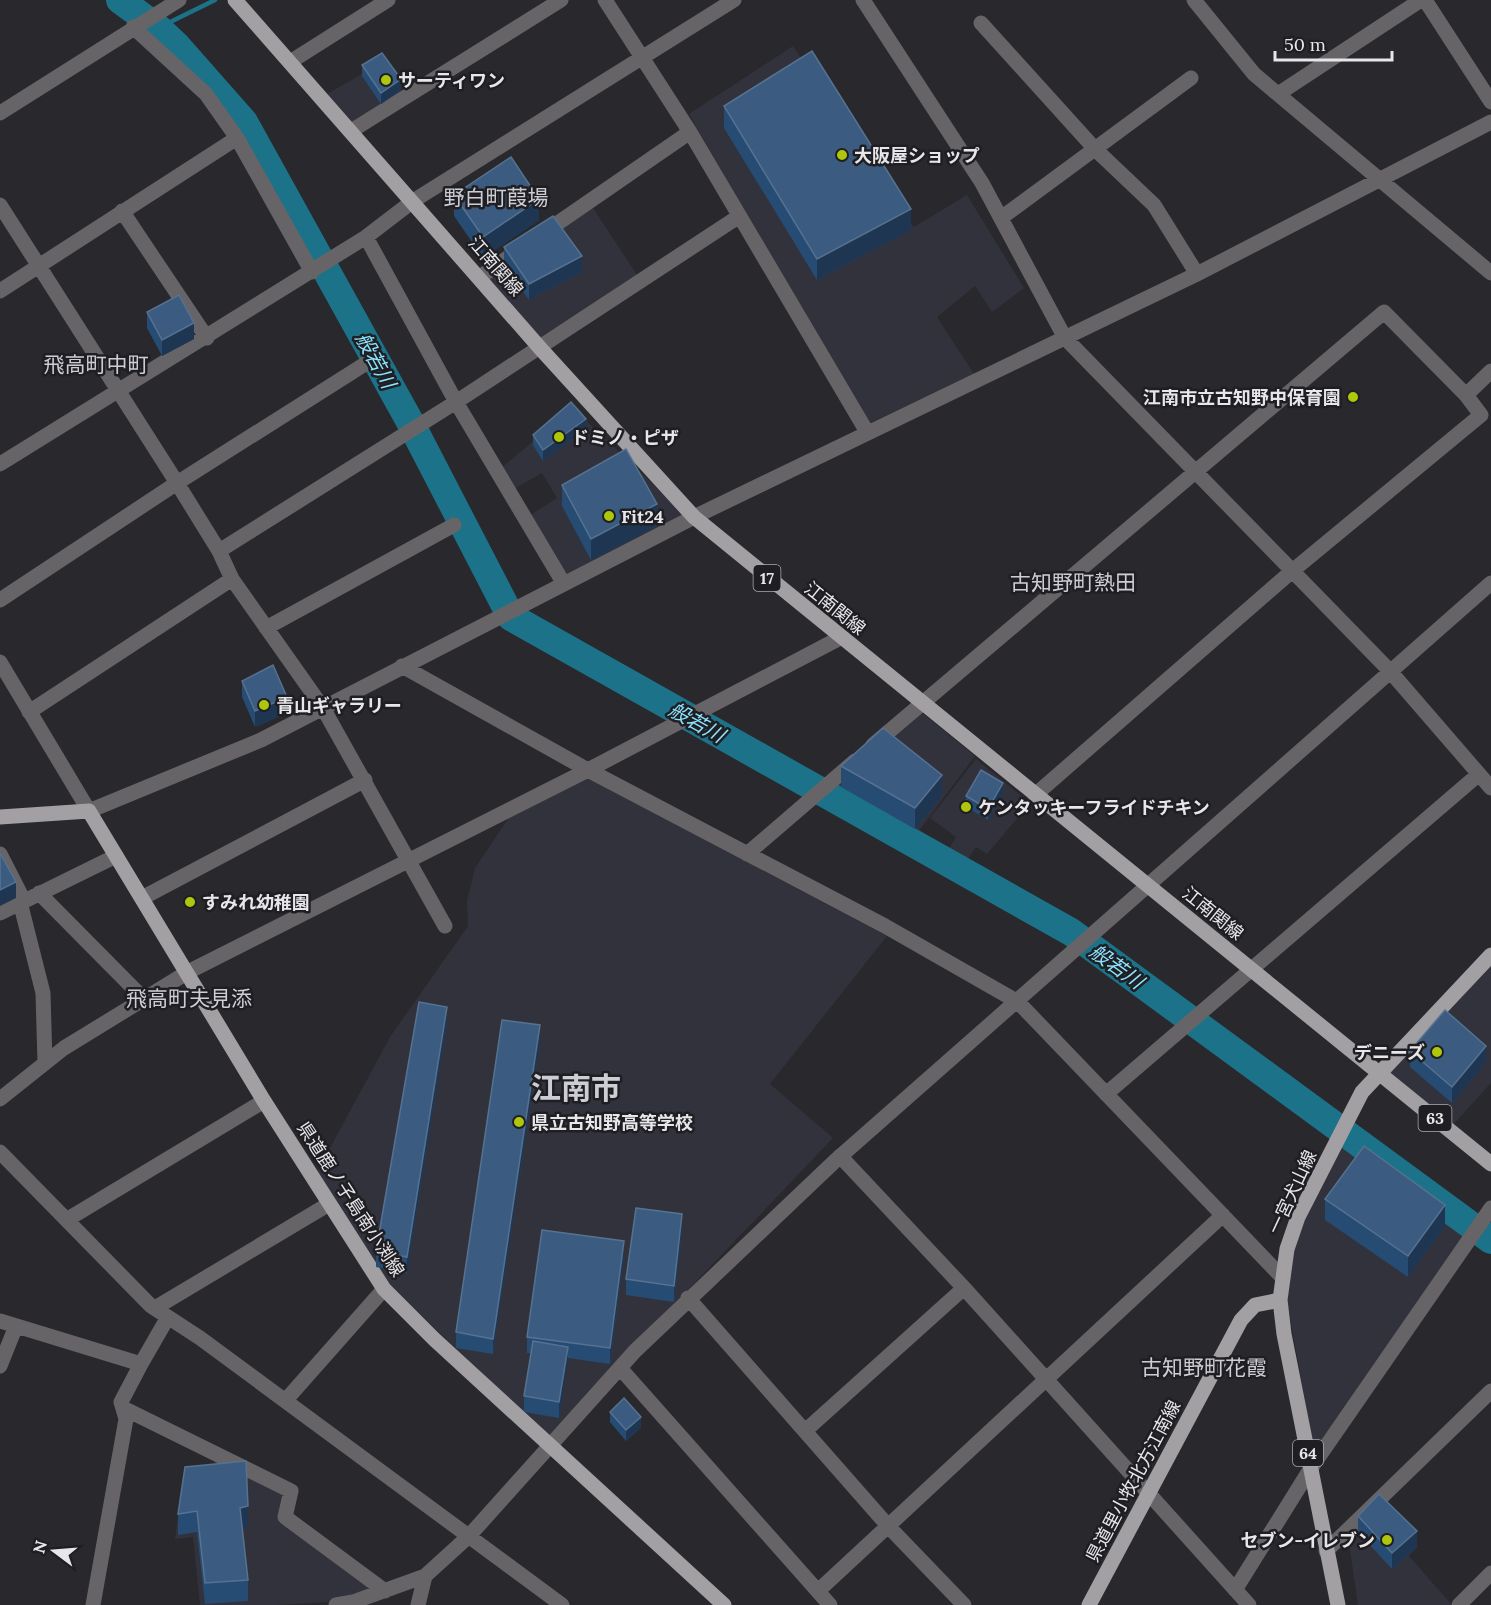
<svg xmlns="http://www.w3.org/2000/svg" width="1491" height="1605" font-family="Lora,'Noto Sans JP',serif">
  <rect width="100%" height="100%" fill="#28282d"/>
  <path fill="#32323c" d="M793,46l121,181 53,-32 57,93 -32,24 -17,-26 -38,31 37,57 -106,50 -179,-310z
    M384,61l19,33 -52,32 -27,-30z
    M591,205l48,73 -98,65 -56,-65z
    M573,408l115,109 -124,61 -35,-62 28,-18 -15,-25 -30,17 -11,-22z
    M921,712l54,44 -60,80 -84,-48z
    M976,759l54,44 -43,51 -11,-7 -13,19 -18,-11 11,-18 -26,-19z
    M586,777l301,159 -117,148 63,54 -284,298 -161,-152 -72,-110 74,-137 78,-111 -1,-25 8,-33 35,-52z
    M1491,966v117l-38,42 -66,-54z
    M1343,1137l126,95 -155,218 -27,-149 5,-54z
    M215,1458l72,35 -6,26 97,71 -37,11 -63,4h-78l-7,-68 -18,2 7,-53 30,-4z
    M1380,1505l38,41 -9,10 43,49h-94l-10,-69z"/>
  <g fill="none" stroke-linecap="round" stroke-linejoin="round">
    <path stroke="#1c7389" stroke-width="4.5" d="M158,28l57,-28"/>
    <path stroke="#1c7389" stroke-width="28" d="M120,0l38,28 19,18 67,76 165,298 102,197 560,315 420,308"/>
    <path stroke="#666467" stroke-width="15" d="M605,0l85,132 177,300
      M863,0l119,183 83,155 324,332 102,118
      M1194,0l60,74 237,199
      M1425,0l66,102
      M981,23l114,126 59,56 43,69
      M133,27l73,67 31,44 75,134
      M290,62l98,-62
      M1278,94l143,-94
      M0,113l179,-113
      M351,131l210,-131
      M0,205l177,278 42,68 13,28 91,129 122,218
      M122,211l85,127
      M1001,218l190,-140
      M542,234l148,-102
      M366,237l90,165 108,182
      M480,277l39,-27
      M0,291l237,-153
      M0,464l366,-227 47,-36 321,-201
      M219,551l237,-149 282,-185
      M0,600l177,-117 188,-119
      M266,628l188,-103
      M0,662l89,149 172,-71 433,-223 503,-243 294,-152
      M402,666l186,104 297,156 133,76 263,274
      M29,712l203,-133
      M873,745l511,-433 82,83
      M1035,795l256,-223 190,-157 -15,-20 25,-24
      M0,854l24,47
      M747,854l108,-93
      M39,893l105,106
      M142,898l223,-118
      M20,902l23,91 2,70
      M0,913l116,-57
      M1106,1094l373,-320
      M0,1099l64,-51 124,-76 400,-202 252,-132
      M0,1152l151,154 49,32 362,267
      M840,1156l124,132 285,317
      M68,1219l196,-118
      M688,1298l201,229 75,78
      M155,1308l174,-104
      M0,1321l141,43 27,-47
      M0,1366l16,-40
      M620,1368l210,237
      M285,1401l99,-112
      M123,1408l168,83 -6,26 100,74
      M805,1431l159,-143
      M1326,1551l165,-160
      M1235,1590l76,-122 180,-260
      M818,1591l405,-376
      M93,1605l33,-186 -5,-17 20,-38
      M336,1605l17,-3 72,-26 44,-40 166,-185 200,-190 656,-578
      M418,1605l7,-29
      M1459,1605l32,-32"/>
    <path stroke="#a3a0a4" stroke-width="15" d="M235,0l305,348 154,169 797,647
      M0,817l89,-6 175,290 120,188 50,50 290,266
      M1089,1605l152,-285 14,-15 25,-5
      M1338,1605l-54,-271 -4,-34 7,-51 11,-32 64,-125 129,-137"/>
  </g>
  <path fill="#264c73" d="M362,65l39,25 -20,14 -19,-28z
    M724,106l187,124 -94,50 -93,-152z
    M454,195l85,25 -56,38 -29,-42z
    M504,247l78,25 -53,28 -25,-37z
    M147,312l47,27 -32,17 -15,-28z
    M586,429l-43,32 -10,-16v-10z
    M562,485l95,41 -66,34 -29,-54z
    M242,681l45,32 -32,14 -13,-30z
    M841,766l101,30 -27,33 -74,-42z
    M1003,794l-15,26 -22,-13v-11z
    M447,1023l-40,250 -31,-6v-16z
    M540,1041l-47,313 -37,-6v-16z
    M1410,1051l76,11 -34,41 -42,-36z
    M1325,1199l120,27 -37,51 -83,-57z
    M682,1230l-8,72 -48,-7v-16z
    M624,1257l-14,107 -42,-6 -9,60 -35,-6v-16l7,-43h-4v-16z
    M610,1412l31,16 -15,13 -16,-19z
    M185,1467l63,60 -6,1 6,52v21l-43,3 -8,-72 -19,3v-21z
    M1358,1516l59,31 -25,22 -34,-37z"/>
  <path fill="#1e3652" d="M401,79v11l-20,14v-11z
    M539,199v21l-56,38v-21z
    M911,209v21l-94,50v-21z
    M582,256v16l-53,28v-16z
    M194,323v16l-32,17v-16z
    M586,419v10l-43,32v-11z
    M657,504v22l-66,34v-21z
    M287,697v16l-32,14v-16z
    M942,775v21l-27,33v-21z
    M1003,783v11l-15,26v-11z
    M16,882v16l-16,8v-16z
    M447,1007v16l-40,250v-16z
    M540,1025v16l-47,313v-15z
    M1486,1046v16l-34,41v-16z
    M1445,1205v21l-37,51v-21z
    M682,1214v16l-8,72v-16z
    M624,1241v16l-14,107v-16z
    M568,1347v16l-9,55v-16z
    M641,1417v11l-15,13v-11z
    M248,1506v21l-8,2v-21z
    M1417,1531v16l-25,22v-16z"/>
  <path fill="#3b5c80" stroke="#567290" stroke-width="1.5" d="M812,51l99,158 -94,50 -93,-153z
    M382,53l19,26 -20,14 -19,-28z
    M511,157l28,42 -56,38 -29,-42z
    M553,216l29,40 -53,28 -25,-37z
    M179,295l15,28 -32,17 -15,-28z
    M571,402l15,17 -43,31 -10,-15z
    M626,449l31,55 -66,35 -29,-54z
    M273,665l14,32 -32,14 -13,-30z
    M883,728l59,47 -27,33 -74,-42z
    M981,770l22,13 -15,26 -22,-13z
    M0,853l16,29 -16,8z
    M419,1002l28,5 -40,250 -31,-6z
    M1445,1010l41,36 -34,41 -42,-36z
    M502,1020l38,5 -47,314 -37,-7z
    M1364,1146l81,59 -37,51 -83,-57z
    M636,1208l46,6 -8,72 -48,-7z
    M542,1230l82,11 -14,107 -83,-11z
    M533,1341l35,6 -9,55 -35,-6z
    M624,1398l17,19 -15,13 -16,-18z
    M246,1461l2,45 -8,2 8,72 -43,3 -8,-72 -19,3 7,-47z
    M1379,1494l38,37 -25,22 -34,-37z"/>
  <g fill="#aec60c" stroke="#1f1f23" stroke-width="2">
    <circle cx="386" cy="80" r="6"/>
    <circle cx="842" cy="155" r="6"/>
    <circle cx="1353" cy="397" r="6"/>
    <circle cx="559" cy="437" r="6"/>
    <circle cx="609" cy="516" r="6"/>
    <circle cx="264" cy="705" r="6"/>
    <circle cx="966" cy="807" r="6"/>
    <circle cx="190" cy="902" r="6"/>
    <circle cx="1437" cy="1052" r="6"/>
    <circle cx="519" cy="1122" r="6"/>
    <circle cx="1387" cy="1540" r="6"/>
  </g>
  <g text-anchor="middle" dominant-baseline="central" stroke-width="5" stroke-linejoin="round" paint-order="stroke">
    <g fill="#1f1f23" stroke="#ababae" stroke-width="1.5">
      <rect x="753.5" y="565" width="27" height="26" rx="4.5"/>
      <rect x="1418.5" y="1105" width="33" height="26" rx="4.5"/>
      <rect x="1293" y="1440" width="30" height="26" rx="4.5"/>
    </g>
    <g font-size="16" font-weight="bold" fill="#e7e7ea">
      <text x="767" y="578">17</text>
      <text x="1435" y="1118">63</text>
      <text x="1308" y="1453">64</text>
    </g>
    <g font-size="18" font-weight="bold" fill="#e7e7ea" stroke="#1f1f23" text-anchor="start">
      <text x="398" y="80">サーティワン</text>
      <text x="854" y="155">大阪屋ショップ</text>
      <text x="1341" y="397" text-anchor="end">江南市立古知野中保育園</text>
      <text x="571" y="437">ドミノ・ピザ</text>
      <text x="621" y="516">Fit24</text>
      <text x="276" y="705">青山ギャラリー</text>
      <text x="978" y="807">ケンタッキーフライドチキン</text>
      <text x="202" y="902">すみれ幼稚園</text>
      <text x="1425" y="1052" text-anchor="end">デニーズ</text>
      <text x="531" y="1122">県立古知野高等学校</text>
      <text x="1375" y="1540" text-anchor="end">セブン-イレブン</text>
    </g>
    <g font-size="18" fill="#e7e7ea" stroke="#1f1f23">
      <text transform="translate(496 266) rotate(49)">江南関線</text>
      <text transform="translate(835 608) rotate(39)">江南関線</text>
      <text transform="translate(1213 913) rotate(39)">江南関線</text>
      <text transform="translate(1292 1192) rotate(-65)">一宮犬山線</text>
      <text transform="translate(351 1199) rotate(57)">県道鹿ノ子島南小渕線</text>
      <text transform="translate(1133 1481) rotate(-62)">県道里小牧北方江南線</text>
    </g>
    <g font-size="20" font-style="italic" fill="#8ce4fe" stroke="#1f1f23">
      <text transform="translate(376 360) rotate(61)">般若川</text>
      <text transform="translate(697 722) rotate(29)">般若川</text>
      <text transform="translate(1117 966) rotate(36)">般若川</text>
    </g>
    <g font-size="21" fill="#cdcdd4" stroke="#1f1f23">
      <text x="496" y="197">野白町葭場</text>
      <text x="96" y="364">飛高町中町</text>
      <text x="1073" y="582">古知野町熱田</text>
      <text x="189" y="998">飛高町夫見添</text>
      <text x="1204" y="1367">古知野町花霞</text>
    </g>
    <g font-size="30" font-weight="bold" fill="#cdcdd4" stroke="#1f1f23">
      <text x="576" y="1088">江南市</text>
    </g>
  </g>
  <g transform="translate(54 1551) rotate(286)" stroke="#1f1f23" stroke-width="4.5" paint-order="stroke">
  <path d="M0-4.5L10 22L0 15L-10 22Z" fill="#e7e7ea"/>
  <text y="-9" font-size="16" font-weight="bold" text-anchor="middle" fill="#e7e7ea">N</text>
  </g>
  <path d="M1275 51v9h117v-9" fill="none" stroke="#e7e7ea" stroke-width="3"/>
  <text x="1284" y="51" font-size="18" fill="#e7e7ea" stroke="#1f1f23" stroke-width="4.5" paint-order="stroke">50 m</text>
</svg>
